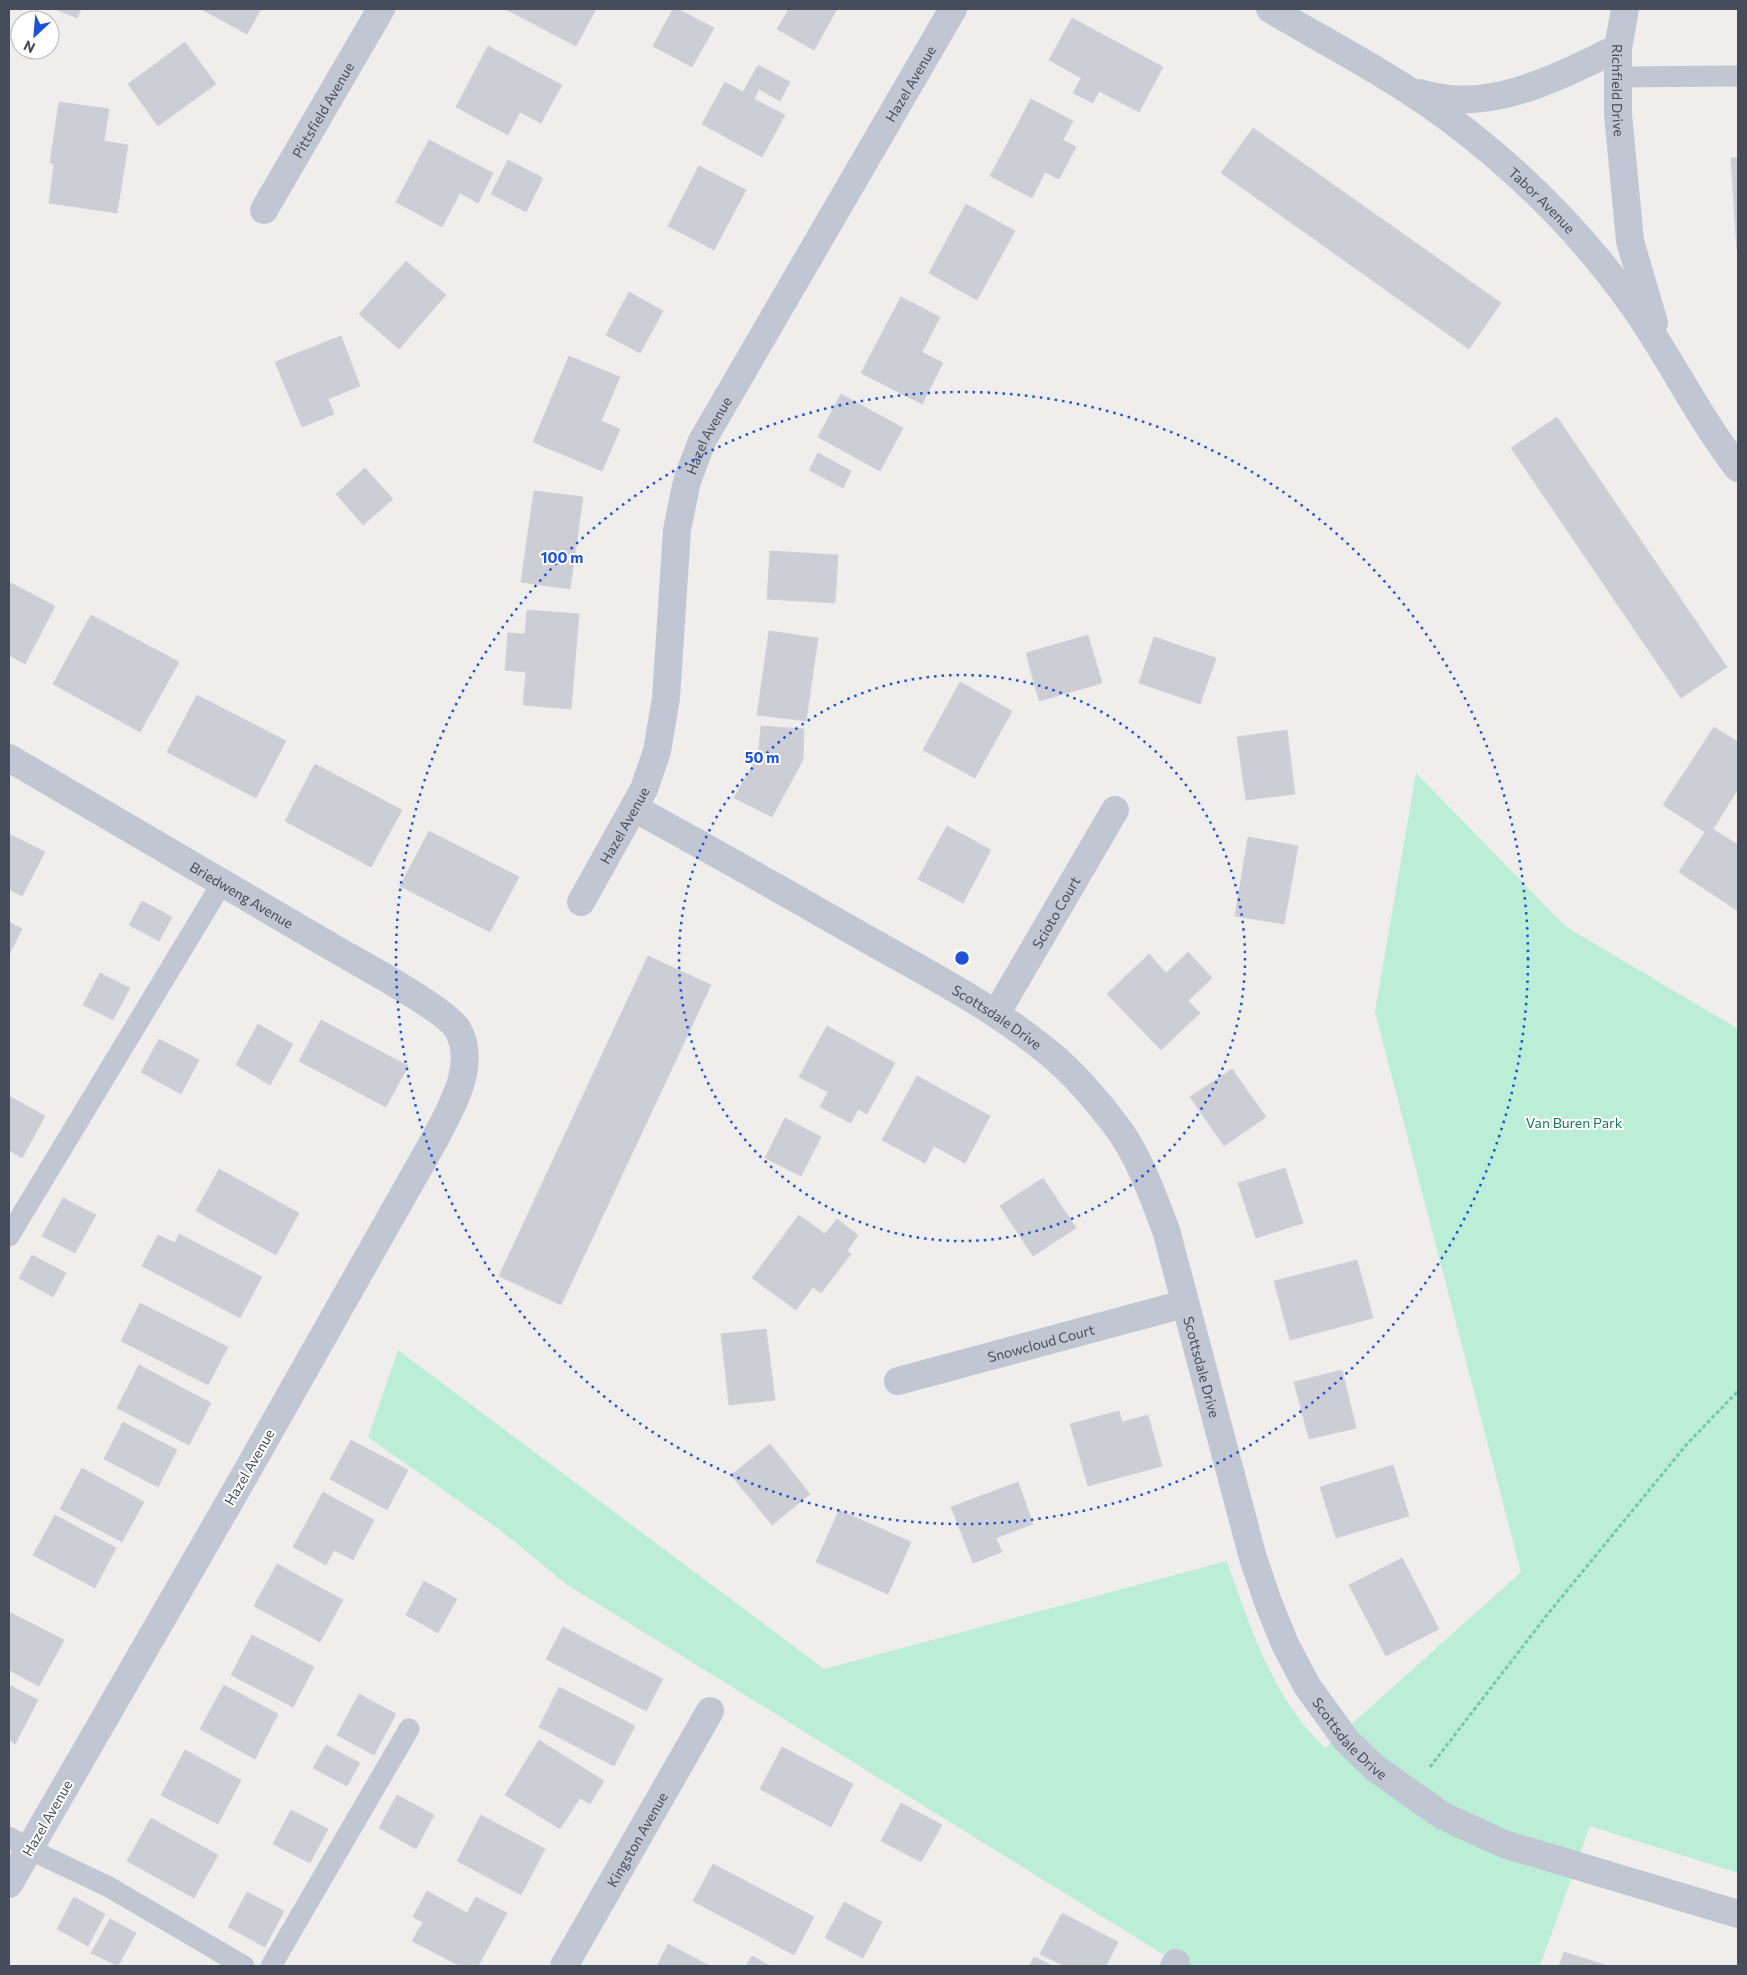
<svg xmlns="http://www.w3.org/2000/svg" width="1747" height="1975" font-family="Commissioner,sans-serif">
  <rect width="100%" height="100%" fill="#f0eeed"/>
  <path fill="#bcedd7" d="M1416,773l149,153 173,103v844l-148,-47 -50,140h-358l-616,-382 -66,-54 -132,-93 30,-87 426,319 403,-108c23,66 46,138 98,187l196,-176 -146,-560z"/>
  <path fill="#cdced5" stroke="#d1d2d9" d="M55,9h26l-4,9z
    M201,9h60l-14,25z
    M505,9h91l-20,37z
    M673,9h5l36,19 -22,39 -39,-21z
    M789,9h48l-23,41 -37,-21z
    M1072,18l91,49 -24,45 -40,-21 -6,12 -20,-10 8,-15 -32,-18z
    M185,42l31,42 -58,42 -30,-42z
    M488,46l74,39 -21,38 -21,-11 -12,23 -52,-28z
    M758,65l32,17 -10,19 -21,-12 -5,10 31,16 -23,42 -60,-33 23,-42 18,10z
    M1031,99l42,22 -10,19 13,7 -17,32 -14,-7 -13,26 -42,-22z
    M59,102l50,7 -5,32 24,4 -11,68 -68,-10 5,-39 -4,-1z
    M1253,128l248,175 -32,46 -248,-176z
    M429,140l64,33 -15,30 -18,-10 -18,34 -46,-25z
    M1731,158h7v93h-1z
    M508,160l35,18 -17,34 -35,-18z
    M699,166l47,24 -32,60 -46,-24z
    M966,204l49,27 -38,69 -48,-27z
    M406,261l40,34 -47,54 -40,-35z
    M629,292l34,19 -23,42 -34,-18z
    M901,297l39,20 -18,35 21,11 -21,41 -61,-31z
    M341,336l19,50 -32,13 6,15 -32,13 -27,-65z
    M569,356l51,21 -19,44 19,8 -18,42 -69,-29z
    M841,394l62,34 -23,43 -62,-34z
    M1557,417l170,250 -46,31 -170,-250z
    M818,453l33,18 -8,17 -34,-18z
    M365,468l28,31 -30,26 -27,-31z
    M534,491l49,6 -13,92 -49,-7z
    M770,551l68,4 -3,48 -68,-4z
    M9,582l46,24 -30,58 -16,-9z
    M527,610l52,4 -8,95 -48,-4 3,-33 -21,-2 3,-37 17,1z
    M91,615l88,47 -39,70 -87,-48z
    M769,631l49,7 -12,83 -49,-6z
    M1088,635l14,48 -63,18 -13,-48z
    M1154,637l62,21 -16,46 -61,-21z
    M960,682l52,29 -37,67 -52,-28z
    M197,695l89,46 -30,57 -89,-46z
    M761,726l43,3 -1,31 -31,57 -38,-19 24,-42z
    M1714,727l24,15v47l-25,40 25,16v66l-59,-39 26,-40 -42,-27z
    M1287,730l8,64 -49,6 -9,-63z
    M315,764l87,46 -31,57 -86,-46z
    M947,826l44,24 -28,53 -45,-24z
    M429,831l90,46 -29,55 -90,-46z
    M9,834l36,18 -23,44 -13,-7z
    M1248,837l50,9 -14,78 -49,-8z
    M142,901l30,16 -13,24 -30,-16z
    M9,922l13,7 -13,26z
    M1188,952l24,26 -24,23 12,12 -39,37 -54,-56 42,-40 17,19z
    M648,956l63,29 -150,320 -62,-29z
    M100,973l30,15 -17,32 -30,-15z
    M321,1020l87,46 -22,41 -87,-46z
    M258,1024l35,20 -23,41 -34,-20z
    M827,1026l68,37 -28,51 -9,-5 -7,14 -31,-16 8,-15 -29,-15z
    M159,1039l40,21 -18,34 -40,-22z
    M1232,1069l34,48 -42,29 -34,-49z
    M917,1076l73,40 -25,47 -31,-17 -9,17 -43,-23z
    M9,1096l36,20 -23,42 -13,-8z
    M785,1118l36,19 -20,39 -36,-18z
    M1285,1168l18,55 -47,15 -18,-55z
    M219,1169l80,44 -23,42 -80,-44z
    M1043,1178l33,50 -43,28 -33,-50z
    M63,1198l33,17 -21,38 -33,-17z
    M799,1215l26,19 12,-15 21,16 -11,16 4,3 -30,39 -8,-6 -17,23 -44,-32z
    M179,1234l83,43 -22,41 -98,-52 16,-31 17,8z
    M32,1255l34,18 -13,24 -34,-19z
    M1357,1260l16,58 -83,22 -16,-59z
    M140,1303l88,44 -20,38 -87,-44z
    M766,1329l9,71 -46,5 -8,-71z
    M139,1365l72,38 -22,42 -72,-37z
    M1342,1370l14,58 -47,11 -15,-57z
    M1119,1411l3,11 26,-7 14,51 -74,20 -18,-62z
    M123,1422l54,28 -19,37 -54,-28z
    M351,1440l57,30 -21,40 -57,-31z
    M770,1444l40,50 -38,31 -41,-50z
    M1393,1465l16,51 -73,22 -16,-51z
    M82,1468l62,34 -22,40 -62,-33z
    M1018,1482l15,42 -37,14 6,14 -29,11 -22,-56z
    M323,1492l51,28 -21,40 -19,-10 -8,15 -33,-18z
    M839,1510l72,32 -23,52 -72,-32z
    M55,1515l61,33 -21,40 -62,-33z
    M1402,1558l37,71 -53,27 -37,-71z
    M277,1564l66,36 -23,42 -66,-36z
    M424,1581l33,18 -19,34 -32,-18z
    M9,1612l55,28 -25,46 -30,-16z
    M563,1627l100,52 -17,32 -100,-52z
    M252,1635l62,32 -21,40 -62,-32z
    M9,1685l29,15 -23,44 -6,-4z
    M224,1685l54,29 -23,45 -55,-30z
    M559,1687l76,39 -21,40 -75,-39z
    M359,1694l37,20 -22,41 -37,-20z
    M539,1740l65,41 -14,23 -10,-6 -20,31 -55,-34z
    M326,1745l34,18 -13,23 -34,-18z
    M782,1747l71,37 -22,43 -71,-38z
    M185,1750l56,30 -23,44 -57,-29z
    M397,1795l37,20 -18,34 -37,-21z
    M901,1803l41,22 -21,37 -40,-21z
    M291,1810l37,19 -18,34 -37,-19z
    M481,1815l64,34 -24,46 -64,-34z
    M151,1818l67,37 -24,43 -67,-37z
    M713,1864l101,53 -20,38 -101,-54z
    M427,1891l40,22 9,-16 31,16 -29,53h-18l-48,-25 11,-19 -10,-5z
    M247,1892l37,19 -19,36 -37,-20z
    M74,1897l31,17 -17,32 -31,-17z
    M844,1902l38,20 -19,36 -38,-20z
    M1062,1913l56,29 -12,24h-42l-24,-12z
    M110,1919l26,14 -18,33 -27,-13z
    M668,1944l42,22h-53z
    M1564,1952l44,14h-49z
    M752,1956l18,10h-24z
    M1034,1957l19,9h-24z"/>
  <g fill="none" stroke-linecap="round" stroke-linejoin="round">
    <path stroke="#75caae" stroke-width="3" stroke-dasharray="4 2.5" stroke-linecap="butt" d="M1430,1767l117,-152 140,-171 51,-53"/>
    <path stroke="#c1c7d2" stroke-width="21" d="M1618,77l120,-1
      M9,1236l213,-353
      M9,1837l20,12 80,38 135,79
      M271,1966l138,-237"/>
    <g stroke="#c1c7d2" stroke-width="28">
      <path id="s1" d="M1270,9c59,35 122,67 177,108 70,52 134,115 185,187 38,53 66,113 106,164"/>
      <path id="s2" d="M1625,9l-7,39v66l12,127 24,82"/>
      <path d="M1420,93c69,22 137,-16 198,-45"/>
      <path id="s3" d="M264,210l117,-201"/>
      <path id="s4" d="M9,758c111,65 222,130 333,195 23,13 106,58 116,77 19,35 -6,76 -22,107l-198,350 -229,397"/>
      <path id="s5" d="M634,808c75,41 149,83 224,126 65,37 133,71 191,119 27,22 51,51 71,78 21,30 33,66 46,99l87,328 15,44 17,42 22,42 40,55 28,27 68,48 61,28 234,70"/>
      <path id="s6" d="M581,902l63,-113 13,-38 9,-53 11,-168 10,-49 15,-40 251,-432"/>
      <path id="s7" d="M996,1014l119,-204"/>
      <path id="s8" d="M898,1381l286,-77"/>
      <path id="s9" d="M564,1966l146,-255"/>
      <path d="M1174,1966l2,-3"/>
    </g>
  </g>
  <g fill="none" stroke="#1e52d9" stroke-width="2.5" stroke-dasharray="2.5 5">
    <circle cx="962" cy="958" r="283"/>
    <circle cx="962" cy="958" r="566"/>
  </g>
  <g text-anchor="middle" dominant-baseline="central" stroke-width="4" stroke-linejoin="round" paint-order="stroke">
    <g font-size="14" fill="#464d5a" stroke="#fff">
      <text stroke="none"><textPath href="#s6" startOffset="898">Hazel Avenue</textPath></text>
      <text stroke="none"><textPath href="#s2" startOffset="82">Richfield Drive</textPath></text>
      <text stroke="none"><textPath href="#s3" startOffset="116">Pittsfield Avenue</textPath></text>
      <text stroke="none"><textPath href="#s1" startOffset="334">Tabor Avenue</textPath></text>
      <text stroke="none"><textPath href="#s6" startOffset="492">Hazel Avenue</textPath></text>
      <text stroke="none"><textPath href="#s6" startOffset="88">Hazel Avenue</textPath></text>
      <text stroke="none"><textPath href="#s4" startOffset="270">Briedweng Avenue</textPath></text>
      <text stroke="none"><textPath href="#s7" startOffset="118">Scioto Court</textPath></text>
      <text stroke="none"><textPath href="#s5" startOffset="419">Scottsdale Drive</textPath></text>
      <text stroke="none"><textPath href="#s8" startOffset="148">Snowcloud Court</textPath></text>
      <text stroke="none"><textPath href="#s5" startOffset="839">Scottsdale Drive</textPath></text>
      <text transform="translate(249 1467) rotate(-60)">Hazel Avenue</text>
      <text stroke="none"><textPath href="#s5" startOffset="1244">Scottsdale Drive</textPath></text>
      <text transform="translate(47 1818) rotate(-60)">Hazel Avenue</text>
      <text stroke="none"><textPath href="#s9" startOffset="146">Kingston Avenue</textPath></text>
    </g>
    <g font-size="14" fill="#197958" stroke="#fff">
      <text x="1574" y="1122">Van Buren Park</text>
    </g>
  </g>
  <circle cx="962" cy="958" r="8" fill="#1e52d9" stroke="#fff" stroke-width="2.5"/>
  <g font-size="15" text-anchor="middle" font-weight="bold" fill="#1e52d9" stroke="#fff" stroke-width="4" stroke-linejoin="round" paint-order="stroke">
    <text x="562" y="563">100 m</text>
    <text x="762" y="763">50 m</text>
  </g>
  <rect width="1747" height="1975" fill="none" stroke="#464d5a" stroke-width="20"/>
  <g transform="translate(35 35) rotate(206)"><circle r="24" fill="#ffffff" stroke="#b5b8bd"/>
  <path d="M0-4L9 19L0 12L-9 19Z" fill="#1e52d9"/>
  <text y="-8" font-size="14" font-weight="bold" text-anchor="middle" fill="#464d5a">N</text>
  </g>
</svg>
